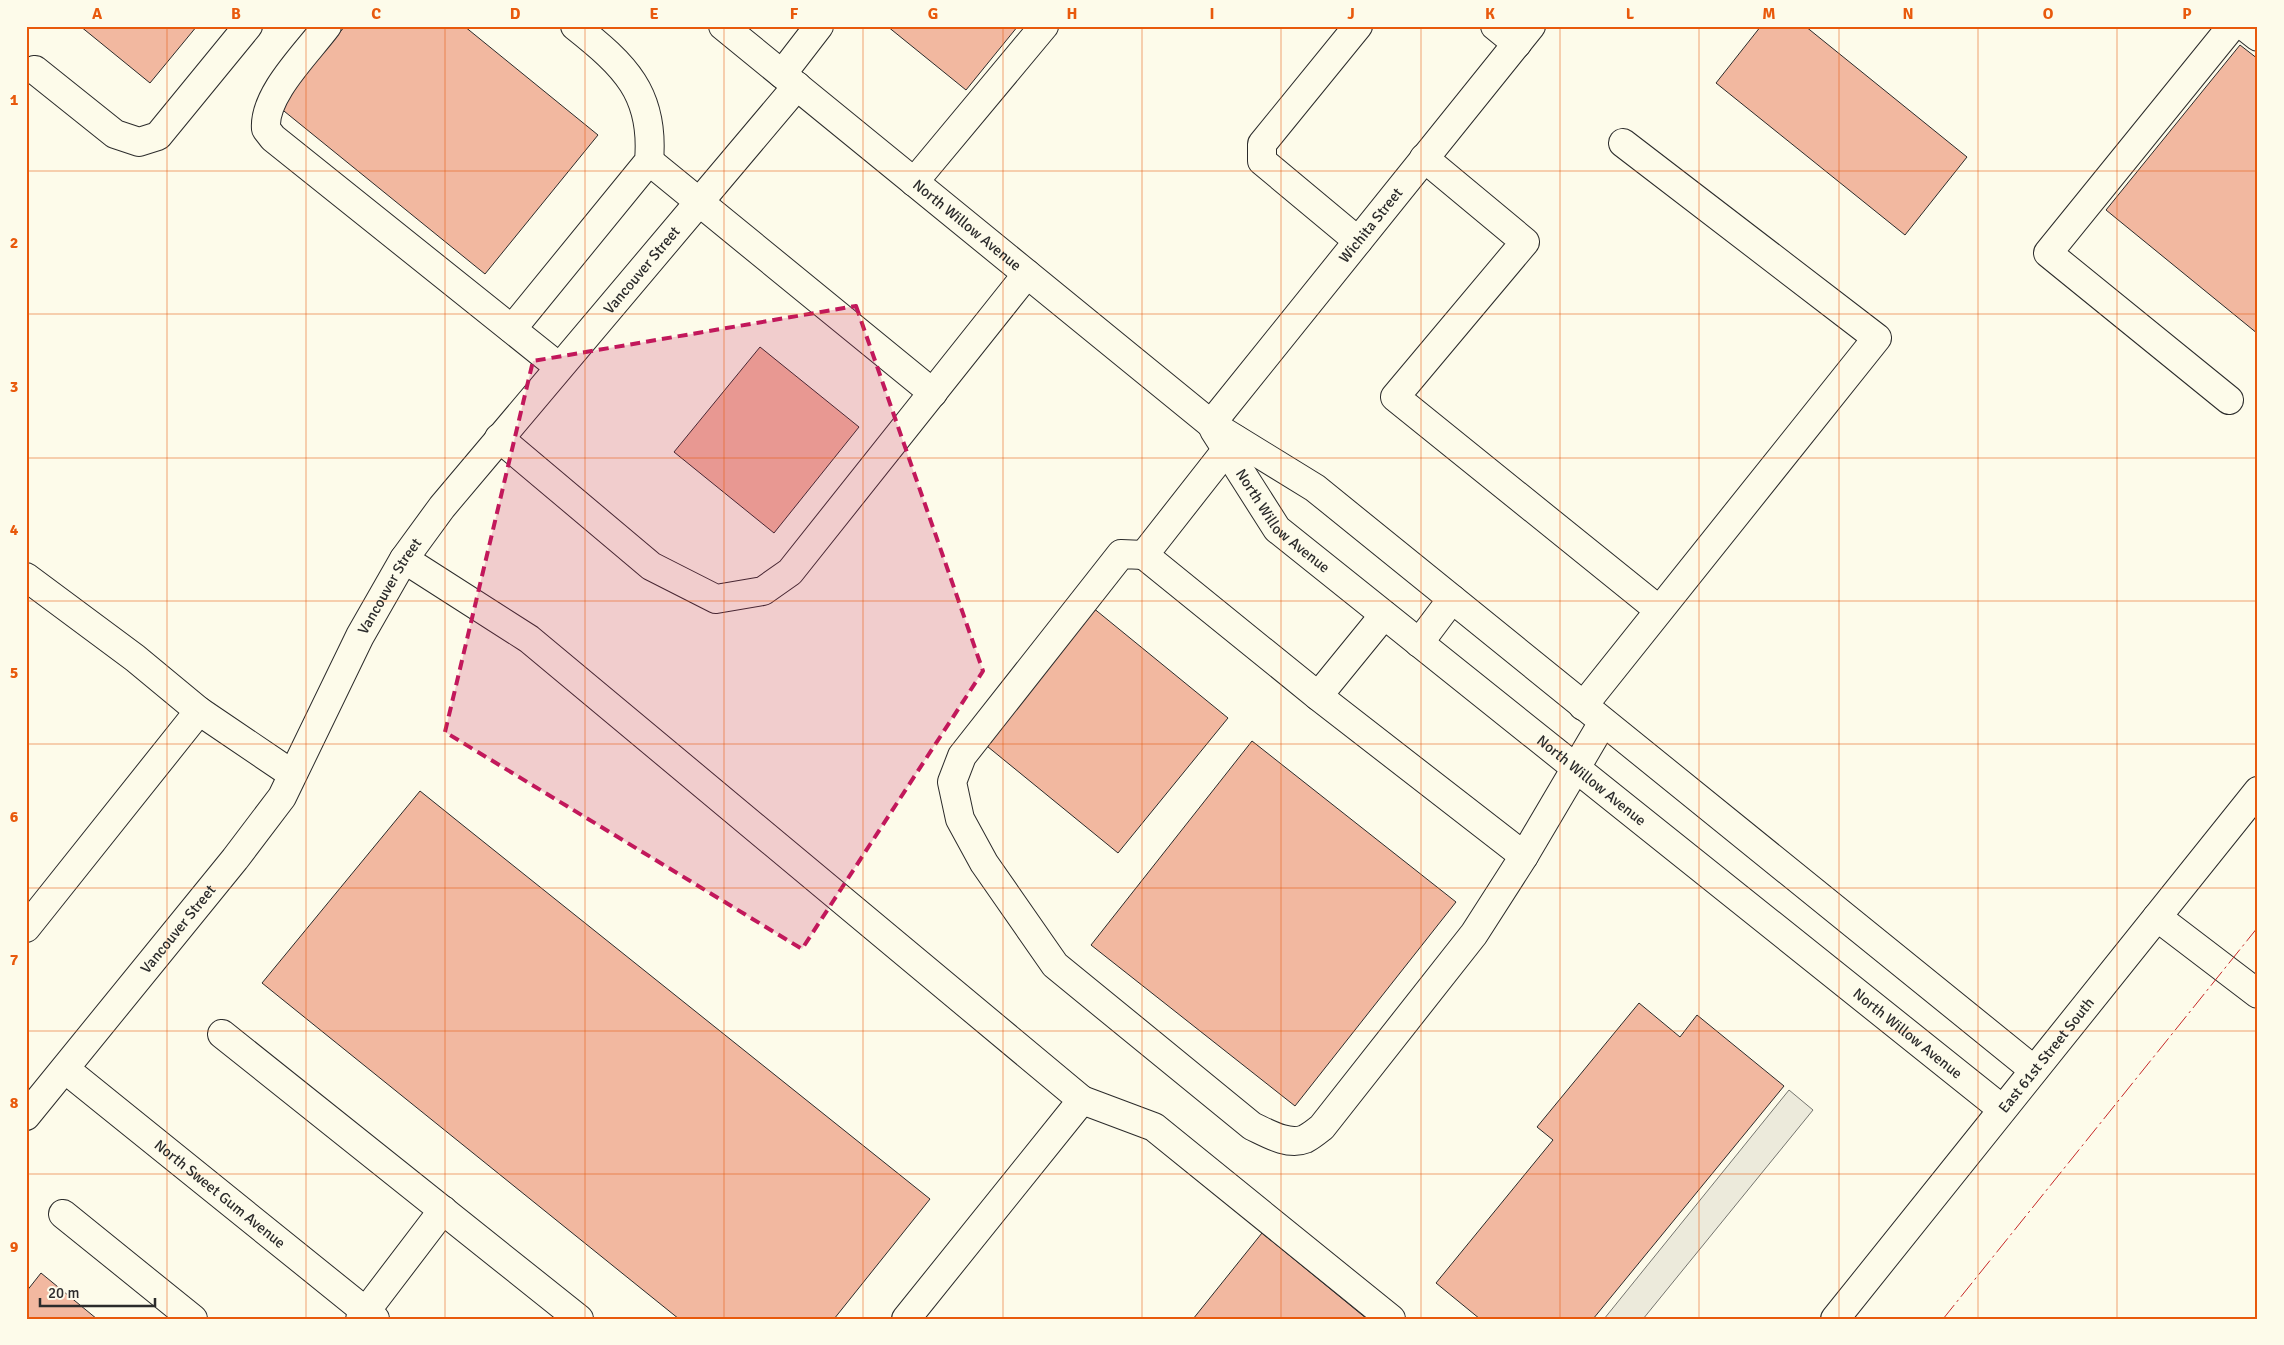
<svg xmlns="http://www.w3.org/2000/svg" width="2284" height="1345" font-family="Signika,sans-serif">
  <rect width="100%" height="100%" fill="#fdfbea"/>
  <path fill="#eceadb" stroke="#74746e" d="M1789,1090l24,20 -170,209h-39z"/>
  <path fill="#f2b8a0" stroke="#2b2b2b" d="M80,26h117l-47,57z
    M345,26h119l134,109 -113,139 -206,-167z
    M887,26h131l-52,64z
    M1761,26h44l162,131 -62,78 -189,-152z
    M2240,45l18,14v275l-152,-124z
    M760,347l99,80 -85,106 -100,-81z
    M1092,607l136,111 -110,135 -136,-111z
    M1252,741l204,161 -161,204 -204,-161z
    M420,791l510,408 -96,120h-155l-417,-336z
    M1639,1003l41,34 17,-22 87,71 -191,233h-113l-44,-36 117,-143 -16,-13z
    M1262,1233l105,86h-174z
    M41,1273l56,46h-71v-27z"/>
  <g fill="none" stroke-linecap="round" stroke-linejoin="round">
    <g stroke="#2b2b2b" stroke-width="30">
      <g id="minor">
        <path d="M327,26c-20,27 -64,69 -61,103l7,9 286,229"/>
        <path id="s1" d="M723,26l488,398 104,64 719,582"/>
        <path d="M1358,26l-96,118v17l96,80"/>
        <path d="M1495,26l22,18"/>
        <path d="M2244,26l14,11"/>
        <path d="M35,70l80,64 24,8 19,-6 90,-110"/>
        <path d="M782,74l37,-48"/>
        <path d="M1424,158l101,84 -130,155 264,213"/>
        <path d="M649,161l284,232"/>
        <path d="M914,182l130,-156"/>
        <path d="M512,329l137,-168c6,-68 -25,-96 -74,-135"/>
        <path d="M2229,400l-181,-147 184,-227"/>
        <path id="s2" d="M1211,424l320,-398"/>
        <path id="s3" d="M1214,430l63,99 725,580"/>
        <path d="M499,438l152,128 65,33 47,-8 27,-19 237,-298"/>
        <path d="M1235,439l-91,116 174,141 206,160 79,-134"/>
        <path d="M1144,555l-23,-1 -159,202 -10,26 8,37 24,44 71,102 197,161c15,7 36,20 53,13 6,-3 12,-8 17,-12l152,-193 50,-78"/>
        <path d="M404,559l125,80 553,461 -176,219"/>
        <path d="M26,577l109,81 64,53 93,63"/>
        <path d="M1419,643l33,-44"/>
        <path d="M1318,696l66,-81"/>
        <path d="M1583,706l294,-368 -254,-195"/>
        <path d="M2157,917l101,77"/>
        <path d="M26,928l173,-217"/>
        <path d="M222,1034l357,285"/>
        <path id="s4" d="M65,1069l310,250"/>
        <path d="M1082,1100l72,27 237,192"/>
        <path id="s5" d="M26,1116l209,-257 47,-62 78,-161 44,-77 38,-52 355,-421"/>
        <path d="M63,1214l130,105"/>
        <path d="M360,1319l83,-109"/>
      </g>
    </g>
    <g stroke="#2b2b2b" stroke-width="30">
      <g id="major">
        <path id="s6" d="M1835,1319l423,-528"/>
      </g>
    </g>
    <use href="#minor" stroke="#fdfbea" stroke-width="28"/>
    <use href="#major" stroke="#fdfbea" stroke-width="28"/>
    <path stroke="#c62828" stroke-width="1" stroke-dasharray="18 4 2.5 4" stroke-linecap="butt" d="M1943,1319l315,-392"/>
  </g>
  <path fill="#c2185b" fill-opacity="0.2" stroke="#c2185b" stroke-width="4" stroke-dasharray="10 6" stroke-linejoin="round" d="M856,306l127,365 -181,278 -357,-217 88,-371z"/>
  <path fill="none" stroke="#e8590c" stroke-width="1" stroke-opacity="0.55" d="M167,26v1293M306,26v1293M445,26v1293M585,26v1293M724,26v1293M863,26v1293M1003,26v1293M1142,26v1293M1281,26v1293M1421,26v1293M1560,26v1293M1699,26v1293M1839,26v1293M1978,26v1293M2117,26v1293M26,171h2232M26,314h2232M26,458h2232M26,601h2232M26,744h2232M26,888h2232M26,1031h2232M26,1174h2232"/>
  <g text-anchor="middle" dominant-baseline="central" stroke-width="4" stroke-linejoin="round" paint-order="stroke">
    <g font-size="15" fill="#2b2b2b" stroke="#fdfbea">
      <text stroke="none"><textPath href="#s1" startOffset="315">North Willow Avenue</textPath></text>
      <text stroke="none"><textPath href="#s2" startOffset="255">Wichita Street</textPath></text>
      <text stroke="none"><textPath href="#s5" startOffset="1051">Vancouver Street</textPath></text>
      <text stroke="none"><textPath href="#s3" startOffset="115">North Willow Avenue</textPath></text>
      <text stroke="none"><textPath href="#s5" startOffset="646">Vancouver Street</textPath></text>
      <text stroke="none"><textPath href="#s3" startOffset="520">North Willow Avenue</textPath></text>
      <text stroke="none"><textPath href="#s5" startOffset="241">Vancouver Street</textPath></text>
      <text stroke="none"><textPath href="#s3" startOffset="925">North Willow Avenue</textPath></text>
      <text stroke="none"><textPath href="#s6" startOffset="338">East 61st Street South</textPath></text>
      <text stroke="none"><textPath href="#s4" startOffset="199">North Sweet Gum Avenue</textPath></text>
    </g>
  </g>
  <rect width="2284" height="1345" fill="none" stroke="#fdfbea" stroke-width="55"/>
  <path d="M40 1298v8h115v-8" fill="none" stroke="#2b2b2b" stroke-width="2.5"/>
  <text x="48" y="1298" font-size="15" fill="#2b2b2b" stroke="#fdfbea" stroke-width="4" paint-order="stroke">20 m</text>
  <rect x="28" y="28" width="2228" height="1290" fill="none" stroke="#e8590c" stroke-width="2"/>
  <g font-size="16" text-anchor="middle" font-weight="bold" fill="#e8590c">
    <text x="97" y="19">A</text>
    <text x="236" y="19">B</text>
    <text x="376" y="19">C</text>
    <text x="515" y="19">D</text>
    <text x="654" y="19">E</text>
    <text x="794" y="19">F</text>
    <text x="933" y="19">G</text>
    <text x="1072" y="19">H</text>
    <text x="1212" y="19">I</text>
    <text x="1351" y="19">J</text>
    <text x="1490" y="19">K</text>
    <text x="1630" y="19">L</text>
    <text x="1769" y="19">M</text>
    <text x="1908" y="19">N</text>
    <text x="2048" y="19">O</text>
    <text x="2187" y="19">P</text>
    <text x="14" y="105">1</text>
    <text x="14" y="248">2</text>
    <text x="14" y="392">3</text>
    <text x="14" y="535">4</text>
    <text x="14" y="678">5</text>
    <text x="14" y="822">6</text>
    <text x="14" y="965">7</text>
    <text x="14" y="1108">8</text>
    <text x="14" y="1252">9</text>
  </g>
</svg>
